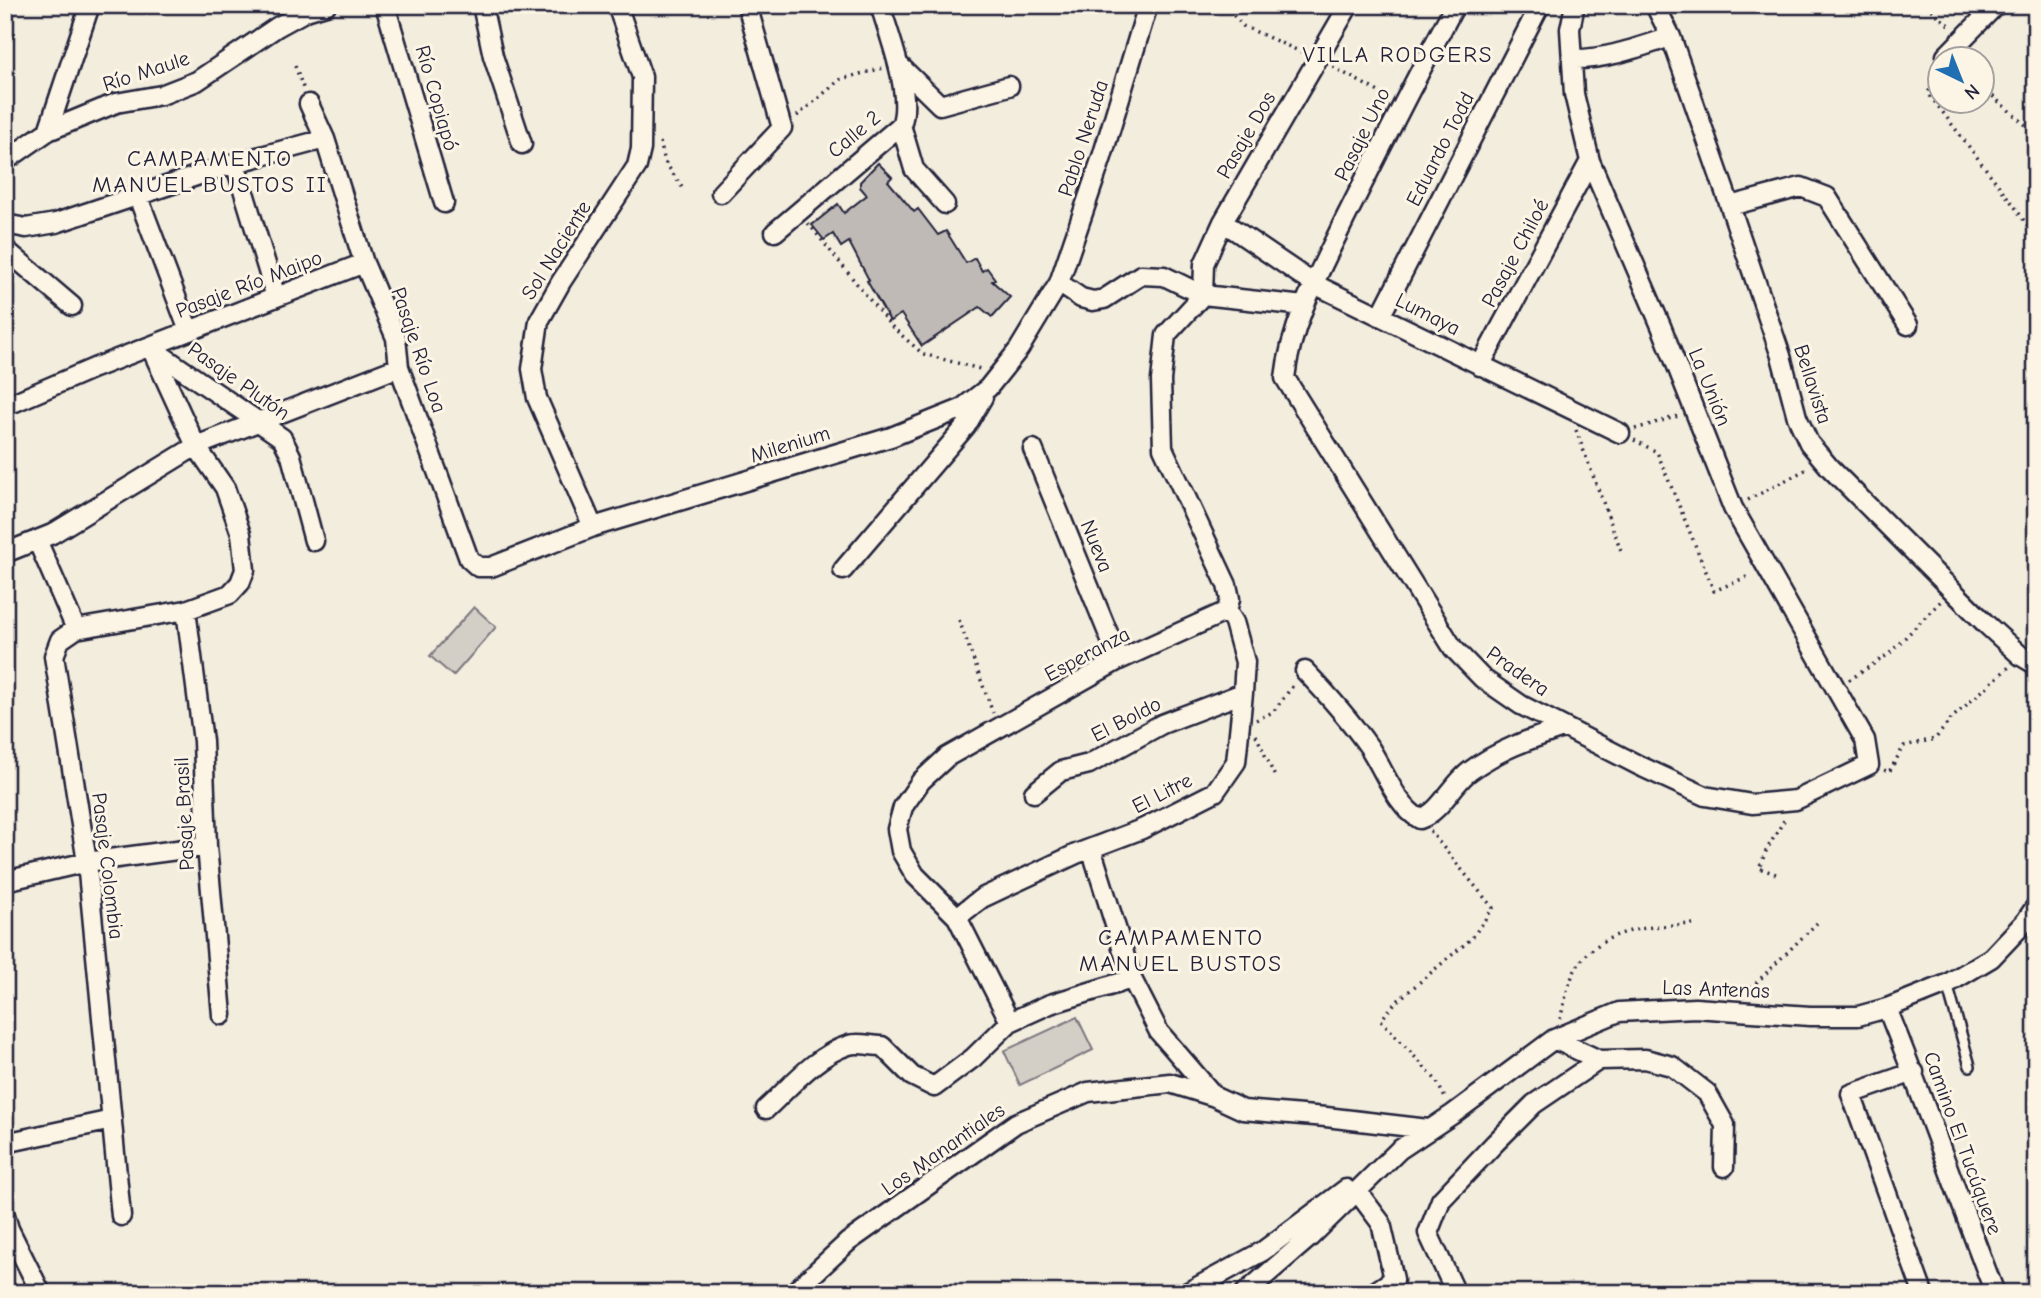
<svg xmlns="http://www.w3.org/2000/svg" width="2041" height="1298" font-family="'Comic Neue',sans-serif">
  <rect width="100%" height="100%" fill="#f3edde"/>
  <filter id="ink" filterUnits="userSpaceOnUse"><feTurbulence type="fractalNoise" baseFrequency=".0143" numOctaves="2"/><feDisplacementMap in="SourceGraphic" scale="14" xChannelSelector="R" yChannelSelector="G"/><feConvolveMatrix kernelMatrix="1 2 1 2 8 2 1 2 1" color-interpolation-filters="sRGB"/></filter>
  <g filter="url(#ink)">
    <path fill="#d4cfc6" stroke="#7b7880" stroke-width="2" d="M474,607l22,20 -43,49 -23,-20z
      M1077,1017l16,33 -73,35 -16,-34z"/>
    <path fill="#bfbab6" stroke="#22223b" stroke-width="2" d="M878,163l14,14 -4,4 26,31 4,-3 20,26 8,-4 20,32 9,-5 7,13 5,-3 8,11 -3,2 18,16 -18,20 -12,-10 -58,39 -21,-32 -11,7 -23,-40 2,-1 -20,-38 -8,5 -8,-13 -9,6 -12,-15 26,-21 6,9 23,-18 -7,-8v-5z"/>
    <g fill="none" stroke-linecap="round" stroke-linejoin="round">
      <g stroke="#22223b" stroke-width="14">
        <path id="lane" d="M1947,984l23,82"/>
      </g>
      <g stroke="#22223b" stroke-width="23">
        <path id="street" d="M385,5l59,198
          M482,5l11,51 29,88
          M1455,5c-38,71 -74,142 -110,214 -24,50 -54,103 -60,159l168,270 29,30 39,27 119,61 65,30 47,8 44,-4 73,-35 -4,-25 -132,-232 -72,-182 -71,-165 -16,-67 -4,-65 5,-24
          M1655,5l16,32 59,169 51,150 16,61 12,26 21,25 157,157 34,31 15,9
          M1946,56l50,-51
          M1572,59c34,1 67,-12 99,-22
          M898,64l42,41 69,-19
          M309,104l16,35 39,124 32,75 3,29 70,192 9,8h13l102,-40 298,-90 70,-28 27,-21 31,-39 40,-66 43,-126 46,-152
          M901,125l13,44 31,35
          M48,131l68,-28 45,-8 36,-14 80,-54 29,-16 20,-6
          M5,161l43,-30 42,-126
          M235,163l41,134
          M721,193l61,-65 -35,-123
          M137,194l52,137
          M1730,206l71,-19 26,10 81,128
          M1223,222l91,62 306,149
          M5,224l21,4 30,-5 179,-60 90,-24
          M775,232l126,-107c12,-29 -12,-90 -21,-120
          M5,249l67,57
          M1059,283l22,15 12,3 11,-2 37,-24 23,1 39,19 101,11
          M1381,315l159,-310
          M151,348l131,90 9,18 23,85
          M1480,366l110,-205
          M5,404l10,-2 79,-34 270,-105
          M1033,449l86,211
          M593,527l-56,-129 -5,-29 7,-48 22,-39 76,-116 4,-17 1,-72 -25,-72
          M37,540l39,89
          M5,553l47,-19 144,-88 203,-79
          M843,570l123,-144 17,-29
          M186,610l17,131 4,105 15,169
          M1305,671c23,24 45,49 64,76 14,21 28,60 51,72 21,-7 32,-35 50,-48 28,-21 60,-32 93,-43
          M1034,793l27,-22 28,-7 73,-40 81,-31
          M1091,848l41,131 27,53 56,65
          M5,881l82,-19 120,-16
          M957,917l25,-19 94,-44 66,-25 73,-37 21,-30 7,-69 2,-31 -11,-40 -7,-11
          M1887,1008c38,94 71,190 108,285
          M1010,1022l-53,-105 -42,-42 -14,-24 -4,-22 6,-22 18,-26 26,-24 172,-97 108,-49 3,-12 -3,-14 -64,-137 -2,-68 5,-45 37,-40 1,-31 19,-42 126,-217
          M1554,1039l45,21 46,-1 27,7 35,27 18,32 -1,42
          M1914,1072l-63,22 72,199
          M766,1109c24,-22 50,-54 83,-64 9,-3 23,1 33,1l30,30 22,11 39,-29 37,-36 40,-18 82,-25
          M5,1143l107,-23
          M1357,1191l24,32 13,56 -21,14
          M5,1215l4,14 32,64
          M121,1216l-34,-354 -33,-206 6,-16 16,-11 110,-19 44,-16 10,-11 5,-13 -4,-36 -16,-46 -29,-42 -45,-98
          M793,1293l55,-51 168,-119 72,-31 82,-9 45,14 28,13 83,7 102,12
          M1186,1293l77,-42 83,-62
          M1245,1293l64,-55 90,-88 54,-36 101,-75 65,-27 76,-4 115,8h48l29,-8 60,-24 44,-26 34,-36 11,-16
          M1456,1293l-28,-60 13,-33 54,-57 39,-39 65,-44"/>
      </g>
      <path stroke="#22223b" stroke-width="3.5" stroke-dasharray="2 5" stroke-linecap="butt" d="M1224,5l19,21 58,26
        M1926,5l25,22
        M295,66l9,24
        M1333,67l55,30
        M1939,71l-11,22 87,114 21,32
        M1982,87l54,47
        M797,116l44,-37 42,-11
        M660,142l5,20 17,25
        M808,223l82,102 33,29 57,15
        M1635,429l43,-13
        M1576,430l46,123
        M1634,440l23,12 57,139 37,-16
        M1748,500l61,-32
        M959,620l34,93
        M1849,680l40,-26 52,-53
        M1256,720l17,-8 22,-29
        M1256,735l20,44
        M1884,770l5,2 15,-26 31,-7 17,-21 57,-51
        M1430,831l63,77 -21,30 -77,65 -14,17 55,60 9,18
        M1776,874l-17,-6 8,-19 19,-32
        M1746,993l71,-70
        M1560,1019c5,-17 8,-38 17,-52 25,-40 76,-41 118,-43
        M522,1293l3,-7"/>
      <use href="#lane" stroke="#fcf5e5" stroke-width="9"/>
      <use href="#street" stroke="#fcf5e5" stroke-width="18"/>
    </g>
  </g>
  <g text-anchor="middle" dominant-baseline="central" stroke-width="6" stroke-linejoin="round" paint-order="stroke">
    <g font-size="21" fill="#22223b" stroke="#fcf5e5">
      <text transform="translate(146 71) rotate(-18)">Río Maule</text>
      <text transform="translate(437 98) rotate(74)">Río Copiapó</text>
      <text transform="translate(854 134) rotate(-40)">Calle 2</text>
      <text transform="translate(1362 134) rotate(-64)">Pasaje Uno</text>
      <text transform="translate(1246 135) rotate(-60)">Pasaje Dos</text>
      <text transform="translate(1083 138) rotate(-72)">Pablo Neruda</text>
      <text transform="translate(1440 149) rotate(-63)">Eduardo Todd</text>
      <text transform="translate(556 250) rotate(-58)">Sol Naciente</text>
      <text transform="translate(1515 253) rotate(-62)">Pasaje Chiloé</text>
      <text transform="translate(249 284) rotate(-21)">Pasaje Río Maipo</text>
      <text transform="translate(1428 314) rotate(27)">Lumaya</text>
      <text transform="translate(419 350) rotate(71)">Pasaje Río Loa</text>
      <text transform="translate(239 381) rotate(35)">Pasaje Plutón</text>
      <text transform="translate(1813 384) rotate(72)">Bellavista</text>
      <text transform="translate(1710 387) rotate(68)">La Unión</text>
      <text transform="translate(790 444) rotate(-17)">Milenium</text>
      <text transform="translate(1097 546) rotate(68)">Nueva</text>
      <text transform="translate(1087 654) rotate(-28)">Esperanza</text>
      <text transform="translate(1518 671) rotate(35)">Pradera</text>
      <text transform="translate(1126 719) rotate(-27)">El Boldo</text>
      <text transform="translate(1162 793) rotate(-27)">El Litre</text>
      <text transform="translate(184 814) rotate(-93)">Pasaje Brasil</text>
      <text transform="translate(108 866) rotate(83)">Pasaje Colombia</text>
      <text transform="translate(1716 989) rotate(2)">Las Antenas</text>
      <text transform="translate(1963 1143) rotate(70)">Camino El Tucúquere</text>
      <text transform="translate(943 1149) rotate(-35)">Los Manantiales</text>
    </g>
    <g font-size="23" letter-spacing="2" fill="#22223b" stroke="#fcf5e5">
      <text x="1398" y="54">VILLA RODGERS</text>
      <text x="210" y="158">CAMPAMENTO<tspan x="210" dy="26">MANUEL BUSTOS II</tspan></text>
      <text x="1181" y="937">CAMPAMENTO<tspan x="1181" dy="26">MANUEL BUSTOS</tspan></text>
    </g>
  </g>
  <rect width="2041" height="1298" fill="none" stroke="#fcf5e5" stroke-width="28"/>
  <rect x="14" y="14" width="2013" height="1270" fill="none" stroke="#22223b" stroke-width="2.5" filter="url(#ink)"/>
  <g transform="translate(1961 80) rotate(137)"><circle r="33" fill="#fcf5e5" stroke="#a5a1a1" stroke-width="2"/>
  <path d="M0-5L12 26L0 18L-12 26Z" fill="#1f6fb2"/>
  <text y="-10" font-size="19" font-weight="bold" text-anchor="middle" fill="#22223b">N</text>
  </g>
</svg>
